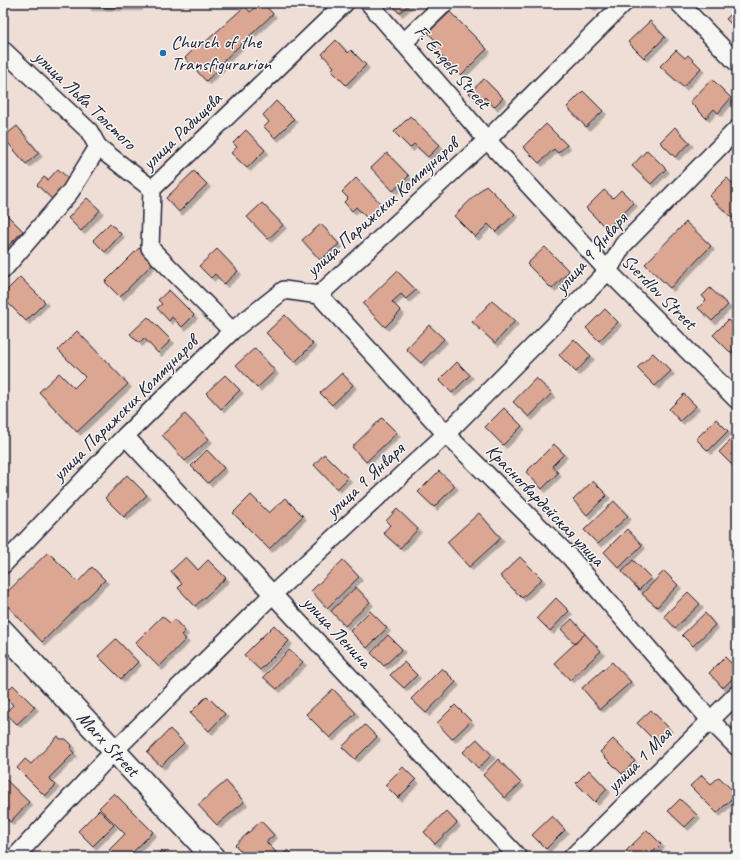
<svg xmlns="http://www.w3.org/2000/svg" width="740" height="860" font-family="Caveat,sans-serif">
  <defs>
    <filter id="shadow"><feDropShadow dx="3.5" dy="3.5" stdDeviation="0" flood-color="#0004"/></filter>
  </defs>
  <rect width="100%" height="100%" fill="#eeded5"/>
  <filter id="ink" filterUnits="userSpaceOnUse"><feTurbulence type="fractalNoise" baseFrequency=".025" numOctaves="2"/><feDisplacementMap in="SourceGraphic" scale="8" xChannelSelector="R" yChannelSelector="G"/><feConvolveMatrix kernelMatrix="1 2 1 2 8 2 1 2 1" color-interpolation-filters="sRGB"/></filter>
  <g filter="url(#ink)">
    <path fill="#dca792" stroke="#22223b" filter="url(#shadow)" d="M88,3h51v4h-51z
      M260,3h3l10,11 -53,50 2,2 -16,15 -21,-23 15,-15 2,2 43,-39 5,6z
      M391,3h20l-12,10z
      M587,3h9l-4,5z
      M737,8v22l-11,-11z
      M450,12l37,37 -26,26 -28,-27 5,-5 -10,-10z
      M650,21l15,16 -21,21 -16,-16z
      M336,40l12,13 3,-3 15,15 -20,20 -15,-15 3,-3 -12,-13z
      M676,50l9,8 3,-3 13,13 -18,19 -23,-21z
      M484,79l19,19 -9,9 -9,-10 -6,6 -10,-10z
      M712,79l19,19 -13,15 -4,-4 -8,9 -16,-16z
      M583,91l20,20 -17,16 -19,-20z
      M276,101l18,18 -19,19 -11,-11 5,-5 -6,-7z
      M410,116l30,29 -12,12 -14,-13 -4,4 -16,-16z
      M546,124l21,21 -9,8 -4,-4 -15,14 -16,-16z
      M17,126l22,27 -13,11 -23,-27z
      M675,127l15,16 -15,14 -15,-15z
      M246,130l19,20 -18,18 -16,-15 6,-6 -4,-4z
      M647,150l19,19 -15,15 -19,-18z
      M387,153l22,23 -16,15 -22,-23z
      M58,169l12,11 -18,19 -15,-14 7,-8 4,3z
      M194,171l13,13 -28,28 -13,-14z
      M356,178l26,27 -14,14 -12,-12 -4,4 -8,-9 4,-4 -6,-6z
      M727,178l10,10v25l-5,5 -23,-22z
      M486,185l29,29 -19,18 -8,-8 -13,13 -21,-21z
      M604,190l9,8 8,-8 13,13 -27,26 -21,-21z
      M87,198l13,12 -19,21 -13,-13z
      M262,203l21,22 -15,14 -21,-22z
      M4,212l19,19 -16,16 -4,-4z
      M686,222l25,24 -41,42 -25,-24z
      M110,223l11,11 -16,18 -12,-12z
      M321,224l18,20 -19,16 -18,-20z
      M545,247l24,24 -17,18 -25,-25z
      M139,248l15,14 -34,35 -15,-15z
      M217,249l21,22 -14,13 -9,-10 -4,4 -12,-12z
      M397,271l19,19 -10,9 -5,-5 -9,8 9,9 -16,16 -22,-23z
      M20,277l25,25 -19,19 -23,-23v-4z
      M710,288l18,17 -16,16 -14,-13 8,-8 -4,-4z
      M169,290l25,25 -12,12 -10,-10 -3,4 -12,-13 5,-4 -4,-4z
      M492,301l23,20 -20,22 -23,-21z
      M605,309l13,13 -19,19 -13,-13z
      M285,315l28,29 -18,18 -29,-29z
      M148,317l23,23 -13,13 -14,-15 -5,5 -9,-9z
      M728,320l8,7 1,-1v20l-6,7 -18,-18z
      M429,325l15,14 -23,24 -15,-14z
      M77,331l51,53 -51,48 -38,-40 20,-19 15,15 11,-11 -27,-27z
      M574,339l17,17 -15,16 -17,-17z
      M255,348l20,23 -18,17 -21,-23z
      M653,353l18,18 -16,15 -18,-18z
      M457,362l13,13 -18,18 -13,-13z
      M342,373l11,12 -21,20 -12,-12z
      M225,375l15,15 -19,19 -15,-16z
      M536,378l16,15 -23,24 -16,-15z
      M684,394l12,12 -16,15 -11,-12z
      M504,408l18,18 -19,19 -18,-18z
      M185,414l24,25 -24,22 -23,-26z
      M382,418l15,15 -31,29 -14,-15z
      M716,419l12,12 -20,20 -12,-12z
      M734,437l3,3v30l-18,-18z
      M554,444l10,10 -12,12 6,7 -16,16 -16,-17z
      M207,450l17,18 -16,15 -17,-17z
      M324,454l24,24 -11,11 -23,-24z
      M439,471l16,15 -21,21 -16,-15z
      M127,475l20,20 -23,22 -19,-19z
      M593,481l14,14 -20,20 -14,-15z
      M251,495l18,18 16,-15 18,18 -34,33 -36,-36z
      M614,501l14,15 -30,28 -14,-14z
      M397,509l21,20 -18,19 -17,-15 7,-8 -4,-4z
      M479,513l22,25 -32,29 -22,-25z
      M627,529l15,16 -23,23 -15,-16z
      M48,552l30,30 14,-15 13,13 -63,62 -39,-41v-5z
      M186,557l12,13 10,-10 18,18 -31,28 -17,-18 4,-4 -11,-13z
      M520,557l22,22 -20,19 -22,-22z
      M343,560l16,17 -32,31 -16,-17z
      M633,560l18,18 -12,12 -17,-18z
      M664,571l14,14 -21,22 -15,-13z
      M356,587l14,15 -25,24 -14,-15z
      M688,592l12,12 -25,24 -11,-12z
      M556,598l13,13 -19,20 -13,-13z
      M370,611l17,17 -20,20 -17,-17z
      M705,613l10,12 -22,21 -11,-11z
      M162,616l8,7 4,-4 11,12 -4,4 5,4 -27,28 -24,-24z
      M572,619l13,15 -10,10 -14,-15z
      M274,625l15,16 -29,29 -16,-15z
      M585,634l16,17 -31,29 -16,-17z
      M388,635l14,14 -18,17 -13,-13z
      M116,639l22,23 -17,17 -23,-23z
      M289,650l14,12 -26,27 -14,-12z
      M725,657l12,12v5l-14,14 -14,-15z
      M404,662l13,13 -13,13 -14,-13z
      M612,662l19,20 -31,27 -18,-21z
      M442,668l14,14 -30,31 -15,-14z
      M13,685l22,22 -18,17 -12,-11 8,-8 -10,-10z
      M333,689l23,24 -26,25 -24,-24z
      M207,696l18,18 -16,17 -19,-18z
      M455,705l16,16 -19,18 -15,-16z
      M651,710l18,18 -14,13 -18,-18z
      M365,725l12,12 -22,22 -13,-12z
      M170,729l14,14 -23,23 -14,-13z
      M58,736l2,3h6l6,6 -1,5 3,3 -25,25 7,7 -11,11 -28,-28 8,-9 6,5z
      M477,739l15,16 -14,13 -15,-16z
      M613,739l22,22 -13,13 -22,-22z
      M498,759l23,24 -16,15 -22,-23z
      M403,767l13,13 -18,18 -13,-13z
      M589,770l18,19 -12,13 -19,-19z
      M702,775l9,9 8,-7 17,17 -19,19 -27,-27z
      M4,778l25,24 -19,20 -7,-7z
      M226,781l18,21 -27,23 -19,-20z
      M114,793l39,39 -25,25h-11l-8,-7 16,-16 -26,-26z
      M680,799l17,16 -12,12 -17,-16z
      M99,810l15,15 -21,21 -15,-15z
      M446,811l11,12 -22,21 -11,-12z
      M552,816l13,14 -19,19 -14,-14z
      M261,821l13,14 -8,7 10,10 -6,5h-23l-12,-12z
      M647,830l14,14 -13,13h-15l-7,-6z
      M162,850l8,7h-15z
      M288,850l7,7h-15z"/>
    <g fill="none" stroke-linecap="round" stroke-linejoin="round">
      <g stroke="#22223b" stroke-width="20">
        <path id="street" d="M369,3l118,137 121,131 129,129
          M679,3l58,60
          M403,43l42,-40
          M3,50l86,81 9,16 54,42 -2,59 82,83
          M152,189l193,-186
          M3,270l67,-78 28,-45
          M319,295l127,139 124,123 140,163 27,27
          M125,436l393,421
          M3,565l122,-129 107,-105 52,-41 35,5 168,-155 137,-137
          M15,857l99,-106 159,-157 173,-160 162,-163 15,-26 114,-116
          M572,857l165,-163"/>
      </g>
      <g stroke="#22223b" stroke-width="25">
        <path id="secondary" d="M3,631l210,226"/>
      </g>
      <use href="#street" stroke="#f6f6f2" stroke-width="17"/>
      <use href="#secondary" stroke="#f6f6f2" stroke-width="22"/>
    </g>
  </g>
  <circle fill="#1f6fb2" stroke="#f6f6f2" stroke-width="1.5" cx="163" cy="53" r="4"/>
  <g text-anchor="middle" dominant-baseline="central" stroke-width="3" stroke-linejoin="round" paint-order="stroke">
    <g font-size="19" fill="#22223b" stroke="#f6f6f2" text-anchor="start">
      <text x="171" y="42">Church of the<tspan x="171" dy="22">Transfigurarion</tspan></text>
    </g>
    <g font-size="19" fill="#22223b" stroke="#f6f6f2">
      <text transform="translate(452 67) rotate(49)">F. Engels Street</text>
      <text transform="translate(85 100) rotate(44)">улица Льва Толстого</text>
      <text transform="translate(182 131) rotate(-44)">улица Радищева</text>
      <text transform="translate(382 207) rotate(-42)">улица Парижских Коммунаров</text>
      <text transform="translate(591 253) rotate(-49)">улица 9 Января</text>
      <text transform="translate(659 292) rotate(45)">Sverdlov Street</text>
      <text transform="translate(125 408) rotate(-45)">улица Парижских Коммунаров</text>
      <text transform="translate(365 480) rotate(-43)">улица 9 Января</text>
      <text transform="translate(545 505) rotate(46)">Красногвардейская улица</text>
      <text transform="translate(337 632) rotate(47)">улица Ленина</text>
      <text transform="translate(108 744) rotate(47)">Marx Street</text>
      <text transform="translate(639 760) rotate(-45)">улица 1 Мая</text>
    </g>
  </g>
  <rect width="740" height="860" fill="none" stroke="#f6f6f2" stroke-width="16"/>
  <rect x="8" y="8" width="724" height="844" fill="none" stroke="#22223b" stroke-width="1.5" filter="url(#ink)"/>
</svg>
